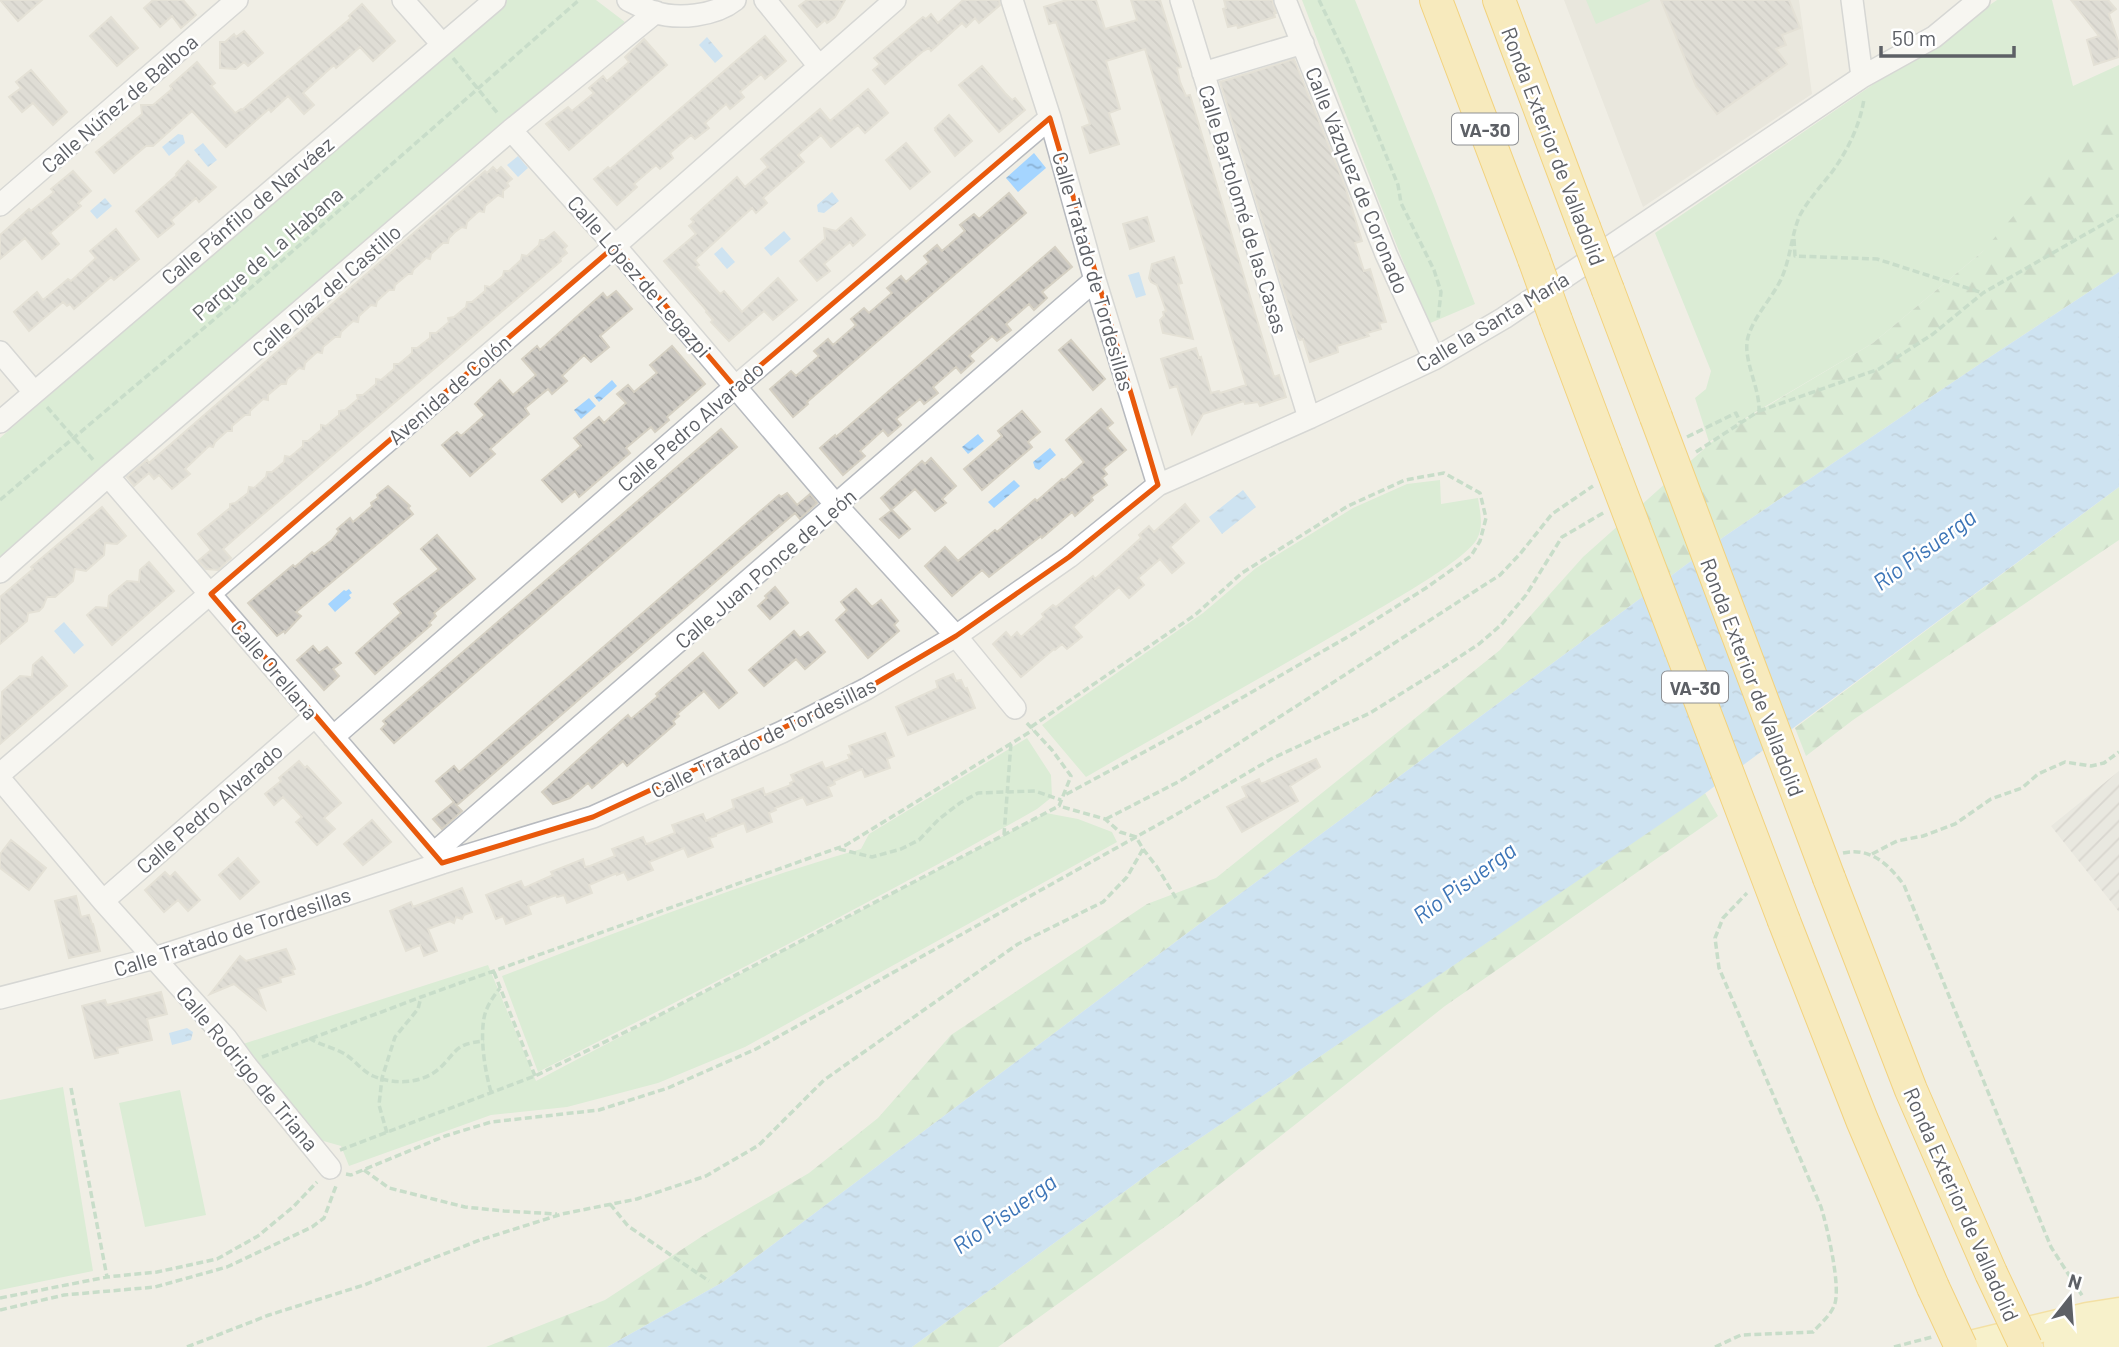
<svg xmlns="http://www.w3.org/2000/svg" width="2119" height="1347" font-family="Barlow,sans-serif">
  <defs>
    <pattern id="industrial-furrows" width="10" height="10" patternUnits="userSpaceOnUse" patternTransform="scale(1.75)"><rect width="10" height="10" fill="#e1dfd9"/><path d="M-1 1l2-2M0 10L10 0M9 11l2-2" fill="none" stroke="#bab8b4"/></pattern>
    <pattern id="forest-firs" width="22" height="20" patternUnits="userSpaceOnUse" patternTransform="scale(1.75)"><rect width="22" height="20" fill="#c0e8c2"/><path d="M5 1l3.5 6h-7zM16 11l3.5 6h-7z" fill="#9fbfa1"/></pattern>
    <pattern id="water-ripples" width="26" height="14" patternUnits="userSpaceOnUse" patternTransform="scale(1.75)"><rect width="26" height="14" fill="#a5d5ff"/><path d="M2 4q2-2 4 0t4 0M15 11q2-2 4 0t4 0" fill="none" stroke="#8ab0d2"/></pattern>
    <pattern id="building-back-hatch" width="6" height="6" patternUnits="userSpaceOnUse" patternTransform="scale(1.75)"><rect width="6" height="6" fill="#cbc8c2"/><path d="M-1 5l2 2M0 0l6 6M5-1l2 2" fill="none" stroke="#a8a6a1"/></pattern>
  </defs>
  <rect width="100%" height="100%" fill="#f0eee5"/>
  <path fill="url(#industrial-furrows)" d="M2119,771v141l-68,-86z"/>
  <path fill="#e0ddd3" d="M1564,0h235l13,94 -169,113z"/>
  <path fill="#c0e8c2" d="M507,0h89l29,22 -625,540v-124z
    M1302,0h53l79,196 41,108 -47,20 -51,-128z
    M1586,0h64v1l-54,23z
    M1997,0h55l21,86 46,-21v67l-137,120 -109,91 -124,73 -40,26 -14,-44 11,-9 5,-18 -56,-138z
    M1440,480l1,24 37,-6c2,14 6,28 -1,41 -10,19 -79,59 -100,71 -96,57 -194,111 -291,167l-44,-52 161,-112 53,-45 97,-60 54,-24z
    M1027,738l24,37 1,22 -15,12c-163,93 -331,178 -499,263l-36,-96c119,-45 237,-92 359,-127l8,-15z
    M1046,813l32,6 34,13 5,10 -372,205 -87,36 -91,24 -76,8 -142,51 -8,-20 -21,-6 -64,-75 -13,-21 245,-79 48,116z
    M63,1087l30,184 -93,19v-190z
    M180,1090l26,125 -61,12 -26,-124z"/>
  <path fill="url(#forest-firs)" d="M2119,108v164l-129,85 -265,179 -519,383 -483,363 -116,65h-121l119,-47 102,-67 102,-60 69,-55 73,-83 196,-131 69,-26 284,-228 83,-93 139,-124 151,-90 109,-91 111,-127z
    M2119,487v53l-266,180 -47,36 -11,-28z
    M1705,793l13,23 -273,190 -268,212 -179,129h-86l246,-180z"/>
  <path fill="url(#water-ripples)" d="M707,37l16,19 -8,7 -16,-18z
    M178,134l5,1 2,8 -16,13 -7,-9z
    M203,143l14,17 -9,7 -14,-17z
    M1034,153l12,15 -28,24 -12,-14z
    M518,156l10,12 -10,9 -11,-12z
    M832,192l7,9 -15,12 -6,-1 -1,-7z
    M105,198l7,8 -15,13 -7,-8z
    M784,231l7,8 -20,17 -7,-8z
    M722,247l13,15 -8,7 -13,-15z
    M1139,272l7,23 -10,3 -8,-23z
    M2119,272v215l-423,313 -538,367 -246,180h-305l116,-65 483,-363 519,-383 265,-179z
    M612,380l5,6 -18,16 -5,-6z
    M589,398l7,8 -15,13 -7,-9z
    M978,434l6,7 -16,13 -6,-7z
    M1050,448l6,7 -17,15 -4,-2 -2,-6z
    M1014,480l6,6 -26,22 -6,-6z
    M1243,490l13,17 -34,27 -13,-17z
    M349,589l3,4 -3,2 2,3 -16,14 -7,-8 16,-14 2,1z
    M64,622l20,23 -10,9 -20,-23z
    M187,1028l6,4 -2,8 -19,5 -3,-12z"/>
  <path fill="url(#building-back-hatch)" stroke="#d5d0c3" stroke-width="2" d="M0,0h42l-24,21z
    M153,0h30l13,15 -15,13 -9,-12 -12,11 -16,-19z
    M807,0h38l-10,17 -8,6 -2,-3 -8,7 -18,-21z
    M963,0h36l1,5 -21,18 -4,-5 -9,9 -4,-4 -31,28 -2,-3 -7,4 -37,32 -12,-14 7,-6 -6,-6 49,-41 3,2 5,-5 7,9z
    M1067,0h29l9,29 32,-9 -6,-20h29l21,67 -4,1 3,14 6,14 4,-1 84,282 5,-2 7,22 -26,9 -2,-4 -13,2 -1,-3 -41,13 -11,20 -15,-48 -7,2 -9,-29 35,-11 3,10 2,-1 10,36 8,-2 1,2 26,-8 -101,-336 -39,12 14,48 -11,4 10,31 -29,9 -8,-26 8,-3 -34,-102 -7,2 -5,-17z
    M1224,0h48l4,13h-2l1,4 -37,11 -1,-3 -9,2 -5,-18 3,-1z
    M1661,0h128l11,28 -18,7 4,10 -10,4 11,15 -70,50 -21,-28z
    M2071,0h37l8,9 -7,5 10,30v13l-25,8 -7,-25 12,-4z
    M362,4l33,37 -22,20 -13,-14 -24,21 -2,-3 -31,28 11,12 -10,9 -16,-18 -17,16 -2,-3 -43,38 -34,-36 -39,35h-7l-32,27 -18,-21 46,-38 -1,-9h12l19,-16 -2,-3 27,-24 18,21 -4,3 24,27 6,-4 1,1 109,-92 -2,-2z
    M111,17l27,31 -21,18 -27,-30z
    M244,31l19,22 -15,13 -4,-4 -8,7 -16,-1v-26h5l9,-8 2,3z
    M765,36l21,25 -21,18 -4,-5 -21,18 4,5 -14,12 -4,-5 -21,19 4,5 -14,11 -4,-4 -21,18 3,5 -13,11 -4,-4 -22,19 3,3 -20,18 -23,-26 14,-12 2,2z
    M644,39l23,26 -98,85 -23,-26 22,-17 4,4 22,-18 -5,-5 14,-12 4,5 22,-19 -4,-5z
    M1294,59l51,127 17,55 -7,2 9,28 6,-2 16,53 -7,1 2,6 -14,4 2,3 -32,10 1,6 -28,10 -7,-23 -3,1 -2,-3 -78,-255z
    M982,66l23,27 7,7 3,-2 10,12 -26,22 -40,-47z
    M31,70l36,42 -14,13 -20,-22 -11,9 -13,-15 12,-9 -5,-6z
    M868,89l20,24 -23,20 -7,-8 -27,22 -10,-12 -23,20 6,7 -41,36 4,5 -11,10 -4,-5 -57,52 4,5 -3,2 24,27 4,-3 18,21 36,-34 19,22 -24,20 -9,-9 -35,30 -18,-19 2,-2 -7,-8 1,-1 -43,-50 32,-27 -7,-8 5,-4 -3,-3 46,-42 8,10 23,-20 -7,-8 59,-50 10,12z
    M949,115l23,26 -17,15 -20,-26 1,-1 -1,-1z
    M906,143l24,29 -20,17 -24,-29z
    M188,161l28,26 -17,15 -3,-4 -25,22 3,4 -16,13 -22,-26 41,-36 -1,-1z
    M493,167l4,4 4,-4 11,12 -5,4 2,3 -6,5v6l-5,-2 -13,11 -1,6 -5,-1 -12,11 -1,6 -4,-1 -7,5 -6,6 -1,5h-5l-12,11 -1,5 -4,-1 -13,12 -1,4h-4l-13,11 -1,5h-5l-12,11 -1,5 -5,-1 -12,11 -1,6 -5,-1 -12,11 -1,5h-5l-12,10 -1,6 -5,-1 -12,11 -1,6 -5,-1 -12,11 -1,5h-5l-13,11v5l-5,-1 -13,12v4h-5l-13,11v5h-5l-12,11 -2,5 -4,-1 -24,23 5,5 -18,15 -13,-14 -5,4 -5,-6 -15,13 -7,-9 20,-17 2,3 336,-292 2,2z
    M73,171l18,20 -13,12 3,3 -31,27 9,11 -17,15 -17,-21 -25,21v-24l29,-26 2,2 23,-19 -3,-3z
    M1009,193l17,20 -219,189 1,2 -15,13 -23,-28 21,-18 5,5 23,-20 -5,-5 14,-12 5,6 23,-20 -5,-6 13,-11 5,5 23,-20 -5,-5 14,-12 5,6 23,-20 -5,-6 13,-11 5,6 23,-20 -5,-6 14,-11 5,5z
    M1147,217l7,24 -24,8 -7,-25z
    M851,218l14,17 -12,11 -3,-4 -26,22 6,7 -13,10 -17,-20 25,-22 -1,-11 12,3z
    M116,229l23,30 -25,21 -3,-3 -37,32 -4,-5 -3,2 -4,-4 -34,29 -15,-19 23,-20 6,8 25,-21 3,2 25,-23 -6,-7z
    M554,232l13,14 -3,3 3,4 -7,6 1,2 -314,267 -24,21 8,9 -13,12 -12,-1 -8,-8 13,-11 -13,-16 32,-26v-4l5,-1 13,-10 1,-6 5,1 12,-11 1,-5h5l12,-10 1,-6 5,1 6,-5 7,-6v-5h5l13,-11v-5l5,1 13,-11v-4l6,-1 13,-11 -1,-4h6l13,-11v-5l5,1 13,-11v-5h5l13,-11v-5h5l13,-10v-5h6l13,-11 -1,-4 6,-1 12,-10 1,-5h5l13,-11v-5l5,1 13,-11 1,-5h5l12,-11 1,-5 5,1 12,-11 1,-5h4z
    M1055,247l17,20 -30,25 5,6 -13,12 -5,-6 -23,20 5,6 -14,11 -5,-5 -23,20 5,5 -13,12 -5,-6 -23,20 5,6 -14,11 -4,-5 -24,20 5,6 -13,11 -5,-6 -23,21 5,5 -22,19 -23,-27 15,-13 1,2z
    M1174,257l8,26 -4,1 15,55 -30,-6 -3,-13 4,-4 -1,-4 3,-1 -9,-26 -6,-3 -2,-4 3,-14z
    M616,291l16,18 -32,27 9,11 -18,15 -7,-7 -22,21 5,5 -15,13 -4,-5 -23,19 4,6 -39,35 5,5 -25,22 -28,-31 15,-13 4,4 24,-21 -10,-11 25,-24 13,15 23,-20 -14,-16 15,-13 3,4 63,-57 4,5z
    M1071,340l34,39 -12,11 -34,-40z
    M672,346l33,38 -38,33 2,3 -14,12 -4,-5 -25,21 4,5 -51,44 -4,-6 -13,11 -20,-22 39,-34 -7,-8 25,-21 5,6 22,-20 -9,-9 11,-9 6,7 23,-19 -7,-8z
    M1101,409l12,14 -6,5 19,22 -23,19 4,5 -5,4 5,7 -16,12 2,3 -18,16 -3,-4 -30,26 -1,-2 -52,41 -7,-7 -30,26 -27,-30 20,-19 13,14 37,-31 2,2 38,-33 2,2 25,-22 2,1 20,-18 -18,-22z
    M1022,411l18,21 -12,10 4,5 -50,43 -18,-21 38,-33 -4,-5z
    M721,429l16,18 -343,296 -13,-14 5,-5 -3,-3z
    M931,458l25,28 -14,13 4,4 -11,8 -20,-22 -24,21 -10,-12 41,-37 3,3z
    M388,486l22,20 -2,2 5,6 -117,98 5,4 -16,17 -1,-2 -7,5 -29,-33 45,-38 2,2 17,-15 2,2 18,-14 7,-9 -2,-2 13,-11 3,4 19,-16 -1,-3 7,-5 -1,-3z
    M787,493l10,12 13,-11 7,9 -17,16 -5,-6 -338,292 -2,-1 7,7 -20,18 -9,-10 21,-17 -18,-21 18,-15 5,6 320,-277 2,2z
    M1185,504l14,17 -29,26 14,16 -12,10 -12,-14 -22,19 6,7 -15,13 -10,-11 -46,40 9,10 -15,12 -5,-5 -7,6 -1,-1 -33,28 -28,-33 13,-12 5,6 6,-6 4,5 23,-20 -2,-3 11,-9 3,2 37,-31 2,3 46,-41 -2,-3 10,-9 5,6z
    M102,507l24,29 -9,8 -12,-1 -1,12 -18,16 -11,-2 -2,12 -18,16h-8l-4,10 -4,4 -11,2 -1,8 -27,23v-47l33,-28 -2,-2z
    M892,510l18,19 -11,9 -19,-19z
    M437,535l38,44 -41,34 2,3 -7,7 2,2 -56,49 -19,-21 45,-40 -7,-9 45,-35 -18,-20z
    M149,562l25,29 -62,54 -25,-30 9,-8 12,1 1,-12 18,-15 12,1 1,-12z
    M775,587l13,16 -18,16 -12,-13 9,-8 -2,-2z
    M856,589l16,18 9,-7 17,21 -4,4 5,6 -31,27 -32,-38 11,-10 -6,-8z
    M794,631l6,7 8,-6 17,20 -20,17 -9,-10 -32,27 -15,-16z
    M313,646l6,7 8,-6 14,16 -8,6 6,7 -15,14 -27,-30z
    M703,653l34,40 -18,15 -15,-17 -27,23 2,2 -6,5 2,3 -48,42 -4,-5 -31,27 -4,-5 -18,15 -17,6 -11,-12 86,-77 3,4 27,-23 -2,-2z
    M42,657l25,29 -67,58 2,-52 18,-16 12,1 1,-12z
    M953,674l3,7 5,-1 4,9 2,-1 8,20 -67,27 -12,-28 42,-19 -2,-7z
    M885,733l9,23 -7,3 3,9 -25,9 -3,-8 -28,12 1,3 -7,3 4,9 -25,9 -4,-8 -28,11 1,2 -7,3 3,9 -25,10 -3,-9 -28,11v2l-7,2 4,9 -25,10 -4,-9 -35,14 4,8 -25,10 -4,-8 -7,3v-2l-28,12 3,8 -25,10 -3,-8 -7,2 -1,-2 -28,11 3,8 -25,10 -3,-8 -7,3 -10,-24 35,-14 3,7 29,-13 -2,-3 32,-13 2,8 5,-1 25,-10 -3,-7 31,-12 3,7 4,-1 25,-10 -3,-8 31,-11 3,7 28,-13 -2,-8 31,-12 2,7 26,-10 -1,-2 4,-2 -3,-6 31,-13 3,7 25,-10 -2,-4 4,-1 -3,-8z
    M1316,759l4,8 -30,19 8,15 -56,31 -15,-25 20,-10 -5,-10 17,-8 2,5z
    M299,761l6,7 2,-2 34,37 -17,15 11,11 -18,16 -21,-23 6,-5 -19,-20 -9,8 -9,-11 16,-13 -2,-3z
    M372,820l19,22 -28,23 -19,-21z
    M11,840l35,28 -17,22 -29,-22v-14z
    M238,858l21,24 -19,17 -21,-24z
    M165,872l5,5 5,-5 25,28 -12,11 -10,-11 -14,12 -19,-22z
    M462,888l10,24 -8,3 -2,4 -6,-2 -2,6 -4,-2 -22,8 9,22 -13,5 -4,-11 -14,6 -16,-40 21,-9 2,5z
    M76,896l5,21 8,-2 3,9h1l7,27 -31,7 -14,-57z
    M286,949l9,20 -3,1 2,4 -14,4 1,4 -23,7 7,20 -31,-25 -24,10 30,-38 6,5z
    M161,992l6,22 -20,5 5,21 -35,8 1,5 -23,5 -13,-52 23,-6 2,5z"/>
  <g fill="none" stroke-linecap="round" stroke-linejoin="round">
    <g stroke="#b7babf" stroke-width="24">
      <path id="minor" d="M403,0l39,44
        M628,0c8,4 17,9 26,12 24,8 61,4 81,-12
        M765,0l54,66
        M1012,0l38,118 45,162 63,205
        M1181,0l128,418
        M1285,0l101,254 48,105
        M1852,0l10,77
        M1203,73l100,-30
        M511,130l104,116 222,260 119,130 59,72
        M0,205l237,-205
        M0,352l34,40
        M0,422l495,-422
        M108,476l334,387
        M0,572l108,-96 403,-346 145,-118
        M333,737l402,-350 315,-269
        M0,774l601,-516 294,-258
        M0,779l103,122 123,137 19,26 85,104
        M434,853l661,-573
        M103,901l212,-185
        M0,998l155,-40 287,-95 151,-46 189,-85 84,-43 90,-53 113,-79 89,-72 151,-67 125,-59 70,-41 358,-241 72,-40 45,-37"/>
    </g>
    <g stroke="#f7cf56" stroke-width="31">
      <path id="major" d="M2058,1344l30,-7 31,-4
        M1962,1347l125,-30 32,-5"/>
    </g>
    <g stroke="#f4af00" stroke-width="34">
      <path id="highway" d="M1436,0l98,259
        M1499,0l85,227
        M1608,290l48,127
        M1556,320l50,133
        M1829,878l82,212 80,183
        M1784,921l78,199 71,167"/>
    </g>
    <path stroke="#98c7a7" stroke-width="3.5" stroke-dasharray="7 3.5" stroke-linecap="butt" d="M1319,0l28,59 51,126 3,18 33,67 7,22 -3,27
      M453,58l46,57
      M1794,239l1,17 82,3 106,34
      M47,407l48,55
      M1759,411l120,-42 54,-35 50,-41 136,-78
      M1687,437l49,-24 4,9
      M1696,452l63,-41c1,-24 -17,-52 -11,-74 7,-24 28,-42 36,-65 7,-19 8,-39 16,-57 9,-16 21,-29 32,-43 16,-22 28,-47 32,-73
      M0,500l230,-194 349,-306
      M1031,727l164,-112 47,-42 106,-67 57,-26 39,-7 36,20 6,25 -6,23 -9,15 -45,32 -75,47 -148,85 -138,75
      M1106,819l74,-38 320,-206 20,-21 32,-40 41,-28
      M1004,835l7,-92
      M839,849l33,8 29,-8 18,-9 20,-21 21,-16 18,-10 57,-2 26,9
      M1143,849l14,18 19,31
      M1843,853c28,-6 45,11 61,32l147,362 32,50
      M1872,854l25,-13 26,-5 32,-12 36,-25 31,-11 16,-14 27,-12 26,4 13,-3 15,-11
      M494,972l41,104
      M309,1038c11,7 23,9 34,15 11,6 19,18 30,23 22,9 49,8 67,-8 18,-18 15,-24 44,-27
      M262,1057l159,-60 425,-152 187,-115
      M71,1088l36,189
      M491,1092c-6,-21 -11,-52 -7,-74 2,-11 9,-21 16,-30
      M387,1133l-8,-28 3,-27 13,-41 23,-28 3,-12
      M340,1150l195,-74 115,-56 409,-214 12,-30 -19,-26 -27,-29
      M364,1170l25,18 76,19 39,4 53,3
      M346,1174l5,1 94,-39 46,-14 108,-12 69,-22 88,-39 414,-231 103,-60 97,-45 74,-46 35,-23 22,-19 25,-30 36,-58 43,-25
      M610,1204l18,22 81,55
      M0,1298l107,-21 50,-5 60,-13 41,-23 35,-29 24,-25
      M0,1310l64,-15 91,-8 72,-20 85,-40 12,-9 12,-32
      M187,1347l82,-32 95,-30 116,-45 82,-26 75,-15 69,-23 53,-31 65,-65 194,-136 85,-42 24,-25 16,-28 -7,-12 -16,-5 -15,-13 -46,-13
      M1715,1347l26,-12 72,-3c6,-7 17,-16 21,-26 8,-16 -7,-80 -13,-99l-102,-239 -4,-30 8,-20 24,-25
      M1894,1347l38,-10"/>
    <use href="#minor" stroke="#fff" stroke-width="21"/>
    <use href="#major" stroke="#fff4aa" stroke-width="28"/>
    <use href="#highway" stroke="#ffe58c" stroke-width="32"/>
    <g stroke="#f4af00" stroke-width="34" stroke-linecap="butt">
      <path id="highway-bridge" d="M1584,227l24,63
        M1534,259l22,61
        M1656,417l173,461
        M1606,453l178,468
        M1991,1273l35,74
        M1933,1287l28,60"/>
    </g>
    <use href="#highway-bridge" stroke="#ffe58c" stroke-width="32"/>
  </g>
  <path d="M0 0H2119V1347H0ZM1050,118l108,367 -89,72 -113,79 -90,53 -273,128 -151,46 -231,-269 404,-348 120,141z" fill="#f0eee5" fill-opacity=".55" fill-rule="evenodd"/>
  <path fill="none" stroke="#e8590c" stroke-width="5" stroke-linejoin="round" d="M1050,118l108,367 -89,72 -113,79 -90,53 -273,128 -151,46 -231,-269 404,-348 120,141z"/>
  <g text-anchor="middle" dominant-baseline="central" stroke-width="5" stroke-linejoin="round" paint-order="stroke">
    <g fill="#fff" stroke="#8e9094" stroke-width="2">
      <rect x="1452" y="113.5" width="66" height="31" rx="5"/>
      <rect x="1662" y="671.5" width="66" height="31" rx="5"/>
    </g>
    <g font-size="19" font-weight="bold" fill="#5d6066">
      <text x="1485" y="129">VA-30</text>
      <text x="1695" y="687">VA-30</text>
    </g>
    <g font-size="21" fill="#5d6066" stroke="#fff">
      <text transform="translate(119 103) rotate(-41)">Calle Núñez de Balboa</text>
      <text transform="translate(1554 146) rotate(69)">Ronda Exterior de Valladolid</text>
      <text transform="translate(1358 180) rotate(68)">Calle Vázquez de Coronado</text>
      <text transform="translate(1244 209) rotate(73)">Calle Bartolomé de las Casas</text>
      <text transform="translate(247 210) rotate(-40)">Calle Pánfilo de Narváez</text>
      <text transform="translate(267 253) rotate(-41)">Parque de La Habana</text>
      <text transform="translate(1094 271) rotate(74)">Calle Tratado de Tordesillas</text>
      <text transform="translate(640 276) rotate(49)">Calle López de Legazpi</text>
      <text transform="translate(326 290) rotate(-41)">Calle Díaz del Castillo</text>
      <text transform="translate(1492 321) rotate(-31)">Calle la Santa María</text>
      <text transform="translate(449 389) rotate(-41)">Avenida de Colón</text>
      <text transform="translate(690 426) rotate(-41)">Calle Pedro Alvarado</text>
      <text transform="translate(765 568) rotate(-41)">Calle Juan Ponce de León</text>
      <text transform="translate(275 669) rotate(50)">Calle Orellana</text>
      <text transform="translate(1753 677) rotate(69)">Ronda Exterior de Valladolid</text>
      <text transform="translate(763 737) rotate(-26)">Calle Tratado de Tordesillas</text>
      <text transform="translate(209 808) rotate(-41)">Calle Pedro Alvarado</text>
      <text transform="translate(232 931) rotate(-18)">Calle Tratado de Tordesillas</text>
      <text transform="translate(248 1068) rotate(50)">Calle Rodrigo de Triana</text>
      <text transform="translate(1962 1204) rotate(66)">Ronda Exterior de Valladolid</text>
    </g>
    <g font-size="23" font-style="italic" fill="#3d75b7" stroke="#fff">
      <text transform="translate(1924 549) rotate(-36)">Río Pisuerga</text>
      <text transform="translate(1464 882) rotate(-36)">Río Pisuerga</text>
      <text transform="translate(1004 1213) rotate(-35)">Río Pisuerga</text>
    </g>
  </g>
  <g transform="translate(2070 1298) rotate(17)" stroke="#ffffff" stroke-width="5" paint-order="stroke">
  <path d="M0-5L12 26L0 18L-12 26Z" fill="#5d6066"/>
  <text y="-10" font-size="19" font-weight="bold" text-anchor="middle" fill="#5d6066">N</text>
  </g>
  <path d="M1881 46v10h133v-10" fill="none" stroke="#5d6066" stroke-width="3.5"/>
  <text x="1892" y="46" font-size="21" fill="#5d6066" stroke="#ffffff" stroke-width="5" paint-order="stroke">50 m</text>
</svg>
